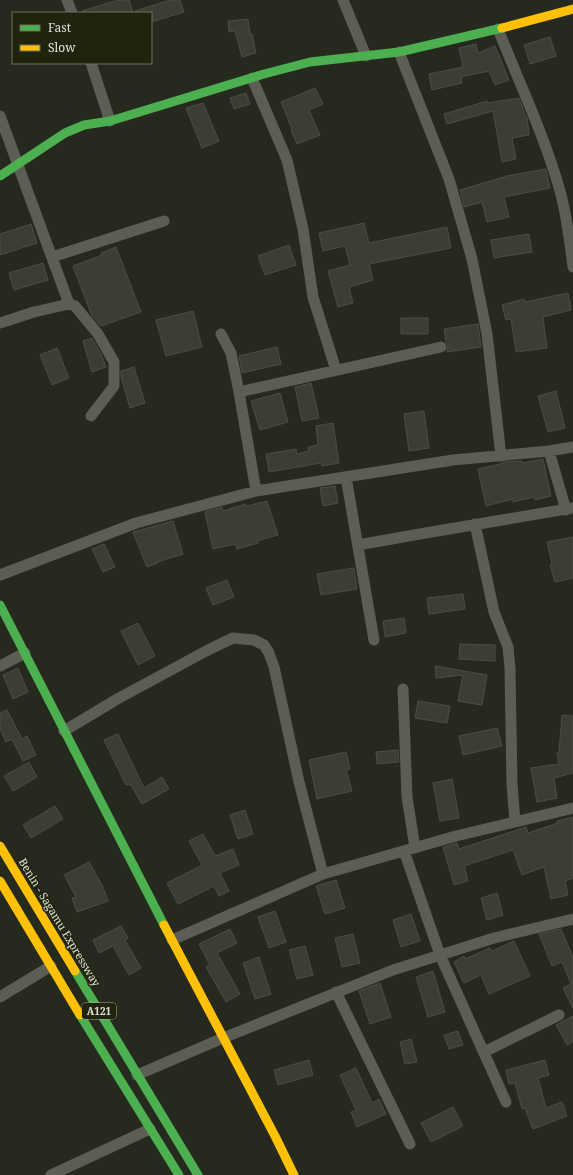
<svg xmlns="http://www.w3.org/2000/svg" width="573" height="1175" font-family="'Noto Serif',serif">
  <rect width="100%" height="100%" fill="#26291d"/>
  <path fill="#3b3e33" stroke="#4b4e44" d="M118,0h11l4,13h-51v-2z
    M170,0h10l4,12 -33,10v-9h-16v-2z
    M248,19l2,15h2l4,19 -14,4 -7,-26 -6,1 -1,-11z
    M550,37l6,19 -26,8 -6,-19z
    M476,44l2,9 17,-7 14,34 -14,5 -6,-14 -28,6 1,6 -30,7 -3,-16 34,-7 -4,-19z
    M315,88l8,16 -14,6 11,25 -23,9 -6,-14 1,-1 -11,-27z
    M246,93l4,11 -16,5 -4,-11z
    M519,98l4,11 2,7h1l1,1 2,18 -17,3 4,21 -14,3 -9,-51 -46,13 -3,-10 43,-13v2z
    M203,103l16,38 -17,7 -16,-40z
    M546,169l4,19 -46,9 5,20 -22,5 -5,-20 -18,5 -4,-17 47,-14z
    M364,223l5,20 78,-16 4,21 -82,16 4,16 -24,7 4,16 -15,4 -10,-36 22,-6 -5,-19 -22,5 -4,-18z
    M31,224l6,19 -37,12v-21z
    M529,234l3,18 -38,6 -3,-18z
    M289,245l7,20 -31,10 -7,-19z
    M116,247l25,65 -40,14 -9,-10 -19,-50 29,-11 -1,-2z
    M43,263l5,17 -34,10 -5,-17z
    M568,293l3,17 -28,7 4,31 -31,4 -5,-33 -5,1 -4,-15 22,-6 1,3z
    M193,311l9,36 -36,9 -10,-36z
    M401,318h27v16h-27z
    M478,324l3,23 -34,5 1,-6 -2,-4 -2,-13z
    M92,338l10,18 4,11 -14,5 -9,-31z
    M277,347l4,17 -39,9 -3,-17z
    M57,348l12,30 -17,7 -12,-30z
    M134,367l11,36 -15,5 -9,-31v-6z
    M311,383l8,35 -17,3 -7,-34z
    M556,391l9,37 -17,4 -10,-36z
    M280,393l8,29 -28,8 -9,-29z
    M424,411l5,37 -20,3 -5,-37z
    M333,423l6,40 -17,3 -1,-3 -52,9 -3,-18 30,-5 1,5 12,-3 -1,-4 10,-2 -2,-19z
    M543,459l8,37 -16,4 -1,-3 -21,5v-3l-27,7 -8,-37 26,-6v-1l18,-1 1,2z
    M335,486l3,17 -15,3 -3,-18z
    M267,501l11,34 -21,6 1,2 -21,6 -1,-5 -23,5 -8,-37 17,-5 1,4 23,-7 1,2z
    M173,521l10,33 -26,8 1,1 -11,4 -14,-35z
    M573,537v41l-18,4 -5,-17 2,-1 -5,-22z
    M104,544l11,23 -12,5 -11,-23z
    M354,568l3,21 -36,6 -4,-21z
    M227,580l7,17 -21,8 -7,-17z
    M463,594l2,15 -36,5 -2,-16z
    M404,618l2,15 -21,4 -2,-16z
    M138,623l17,33 -17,9 -17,-34z
    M460,644l35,1v16l-36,-2z
    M435,666l52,9 -5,30 -24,-4 5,-26 -27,3z
    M18,668l10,24 -15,7 -10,-24z
    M418,701l32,5 -3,17 -32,-5z
    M7,710l15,29 5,-3 9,19 -13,6 -11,-22 -6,3 -6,-13v-16z
    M562,715l11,1v57l-19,5 3,20 -20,4 -6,-34 28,-4 -2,-11 2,-1z
    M497,728l5,18 -39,9 -4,-19z
    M118,734l26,54 18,-11 7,12 -27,15 -12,-20 -4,1 -22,-45z
    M398,750l1,12 -22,2 -1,-12z
    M346,752l4,17 -4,1 6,21 -35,8 -8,-39z
    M29,762l8,15 -24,14 -9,-15z
    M452,779l7,39 -19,3 -7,-38z
    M55,806l8,13 -32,19 -8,-13z
    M245,810l8,24 -15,5 -8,-24z
    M573,817v61l-8,3 3,14 -17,4 -7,-32 -22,8 -9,-25 -49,16 4,15 -14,4 -11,-38 14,-4 2,6 67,-22 2,6 30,-10 -1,-2z
    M203,834l12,22 18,-7 6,16 -19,8 9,18 -10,5 -5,-10 -36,18 -11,-21 35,-18 -13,-24z
    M89,862l14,25 5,14 -31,11 -5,-14 4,-1 -12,-22z
    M336,880l9,28 -20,6 -9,-28z
    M497,893l6,22 -16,5 -6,-22z
    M275,911l11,31 -17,6 -11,-31z
    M411,914l9,27 -19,6 -8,-27z
    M121,926l7,12 -3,2 16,28 -12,7 -16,-29 -14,7 -6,-13z
    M230,929l7,14 -20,10 23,41 -14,8 -20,-35 4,-2 -11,-21z
    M561,929l12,28v51l-10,-20 8,-4 -9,-22 -10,4 -13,-32z
    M353,934l7,29 -18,4 -7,-29z
    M514,941l16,35 -41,18 -8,-19 -17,8 -10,-21 10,-6 1,3 25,-11 2,3z
    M305,946l8,29 -16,4 -8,-29z
    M259,957l12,37 -16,5 -12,-36z
    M433,971l12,41 -17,5 -12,-40z
    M380,983l11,34 -21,7 -11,-33z
    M573,1016v26l-6,3 -11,-20z
    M458,1031l5,14 -14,4 -5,-14z
    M411,1039l6,23 -12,2 -5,-22z
    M309,1060l4,15 -35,10 -4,-15z
    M545,1060l4,15 -11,3 8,30 16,-6 5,14 -34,13 -8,-21 -3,1 -7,-26 -6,1 -3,-14z
    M356,1068l16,35 7,-4 7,15 -29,13 -6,-15 5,-2 -16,-35z
    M453,1107l10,19 -32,16 -10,-19z"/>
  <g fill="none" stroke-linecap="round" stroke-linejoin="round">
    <path stroke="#5c5e55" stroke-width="11" d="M67,0l5,13
      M343,0l23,56
      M498,29c21,53 47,108 62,162 7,25 10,51 13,76
      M399,52l50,127 23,80 15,75 14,122
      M91,63l19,58
      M252,78l35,82 16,69 10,68 23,73
      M0,116l69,188
      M52,257l112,-36
      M0,323l34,-11 35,-8 6,2 23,28 16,28v24l-23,30
      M221,334l10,19 8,39 17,99
      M239,392l202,-45
      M549,451l17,59
      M346,477l28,163
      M475,524l19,88 14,35 2,21 2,116 3,38
      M358,545l56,-10 159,-27
      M0,575l136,-52 120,-32 197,-31 96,-9 24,-4
      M0,666l25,-13
      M403,689l4,108 8,51
      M64,731l55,-33 89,-48 25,-12 21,2 10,5 5,8 5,14 25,115 24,92
      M404,851l36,104 66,147
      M172,940l151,-66 133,-38 117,-28
      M336,992l74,152
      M0,997l51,-31
      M484,1052l75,-37
      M137,1075l86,-37 170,-68 101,-32 79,-19
      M51,1175l99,-46"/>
    <path stroke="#4caf50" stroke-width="9" d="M0,176l65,-43 19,-8 26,-4 154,-47 46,-12 89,-10 103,-24
      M0,605l164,320
      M75,971l123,204
      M80,1015l99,160"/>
    <path stroke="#ffc107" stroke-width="9" d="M502,28l71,-19
      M0,846l75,125
      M0,881l80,134
      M164,925l111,211 19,39"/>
  </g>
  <g text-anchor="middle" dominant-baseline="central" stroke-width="3" stroke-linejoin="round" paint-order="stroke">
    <rect fill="#20240f" stroke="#a6aa9a" stroke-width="1" x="82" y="1003" width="34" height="16" rx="3"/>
    <g font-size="10" font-weight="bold" fill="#dfe3d5">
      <text x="99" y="1011">A121</text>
    </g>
    <g font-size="11" fill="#dfe3d5" stroke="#20240f">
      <text transform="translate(60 922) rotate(59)">Benin - Sagamu Expressway</text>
    </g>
  </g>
  <rect x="12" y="12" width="140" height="52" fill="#20240f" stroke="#6c705e"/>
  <rect x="20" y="25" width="20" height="6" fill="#4caf50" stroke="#6c705e"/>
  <text x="48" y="32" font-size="12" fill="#dfe3d5">Fast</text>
  <rect x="20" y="45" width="20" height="6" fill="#ffc107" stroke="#6c705e"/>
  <text x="48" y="52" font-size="12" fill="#dfe3d5">Slow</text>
</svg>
